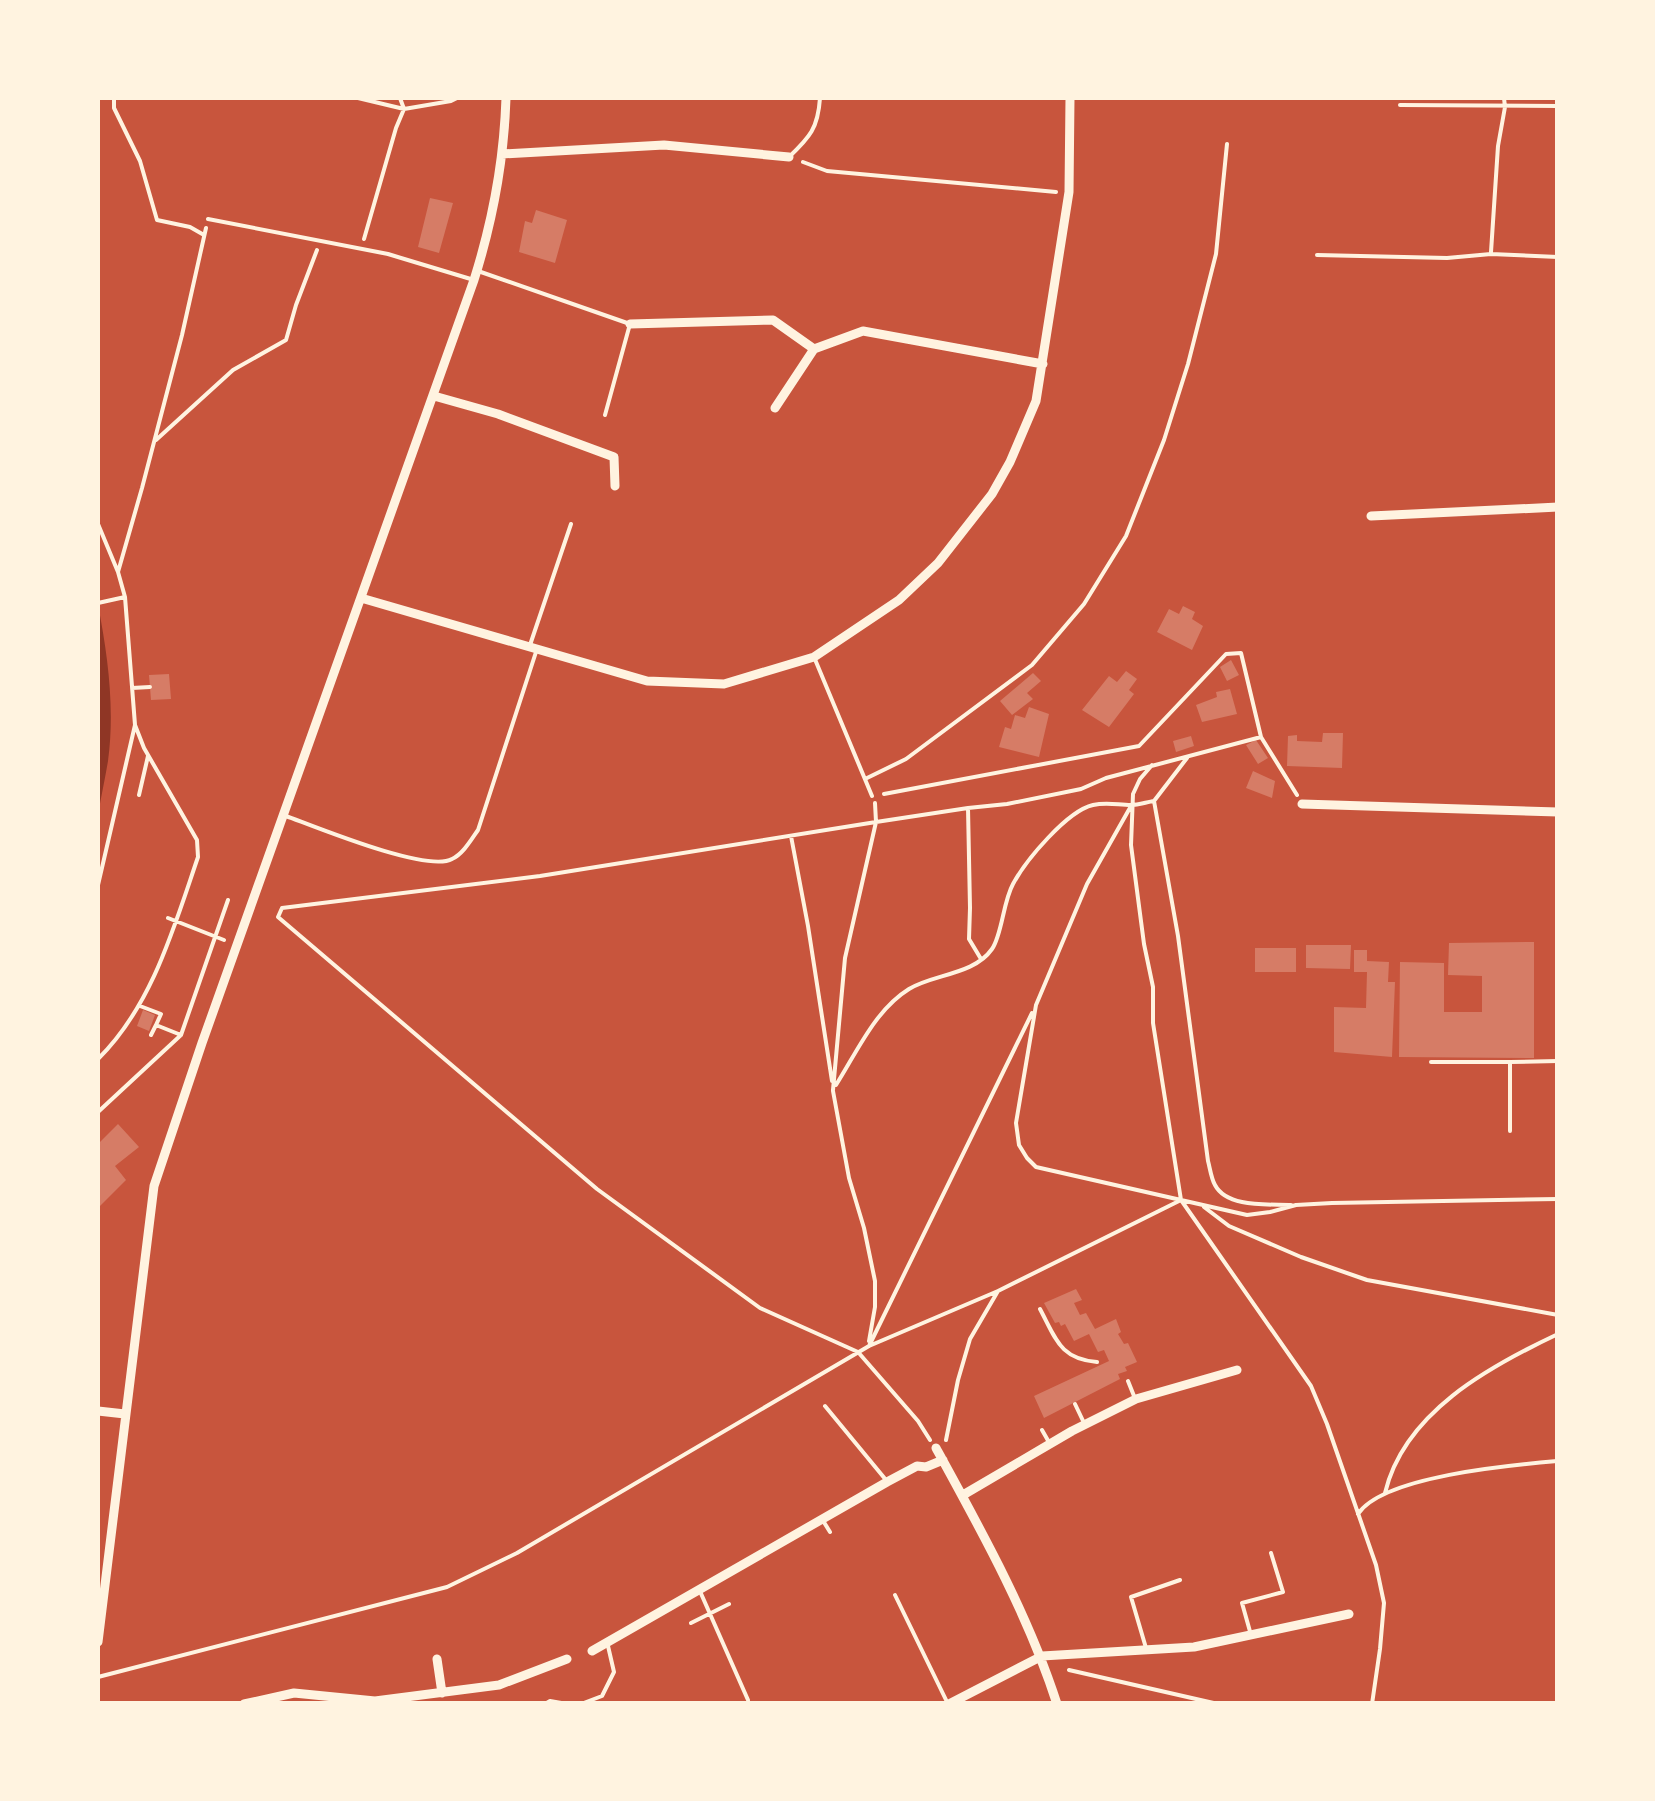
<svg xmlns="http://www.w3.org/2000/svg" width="1655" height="1801" font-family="Poppins,sans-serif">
  <rect width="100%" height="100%" fill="#c8553d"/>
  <path fill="#8f3625" d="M98,605c10,51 17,104 10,156 -3,18 -7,36 -10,54z"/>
  <path fill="#d67c66" d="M430,198l23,5 -14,50 -21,-6z
    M536,210l31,10 -12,43 -36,-11 6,-31 7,2z
    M1183,606l12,6 -3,7 11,7 -11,24 -35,-18 12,-23 10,5z
    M1231,660l8,15 -12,6 -7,-14z
    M1126,671l11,8 -8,11 5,4 -25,33 -27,-17 27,-34 8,6z
    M1033,673l8,8 -14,12 6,6 -21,16 -12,-14z
    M169,674l2,25 -20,1 -2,-25z
    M1230,689l7,25 -35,8 -6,-17 21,-8 -1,-5z
    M1029,707l20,7 -10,43 -40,-10 6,-20 6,2 4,-14 10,3z
    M1323,733h20l-1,35 -55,-2 1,-30 9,-1v6l25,1z
    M1191,736l3,10 -18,6 -3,-11z
    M1256,740l12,18 -10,6 -12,-19z
    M1253,771l22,10 -3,17 -26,-10z
    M1534,942v116l-135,-1 1,-95 44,1v49h38v-36l-34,-1 1,-32z
    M1306,945h45l-1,24 -44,-1z
    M1255,948h41v24h-41z
    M1354,950h13v11l22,1 -1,20h7l-3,75 -58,-5v-45l32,1 1,-36h-13z
    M143,1010l12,5 -6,16 -12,-5z
    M118,1124l21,23 -24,19 11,14 -28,28v-64z
    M1076,1289l6,11 -8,3 6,12 6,-2 9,16 21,-10 5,13 -3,2 6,10 4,-1 9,19 -12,5 2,4 -9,3 2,5 -76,39 -10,-22 75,-35 -5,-11 -6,2 -9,-18 -15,7 -9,-17 -4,2 -2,-4 -4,1 -11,-20z"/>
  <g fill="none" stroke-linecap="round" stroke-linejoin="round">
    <path stroke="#fff3e0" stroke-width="4" d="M114,98v10l26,53 17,59 33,7 14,8
      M358,98l46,11 47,-8 6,-3
      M803,162l24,9 229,21
      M364,239l32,-111 8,-19 -4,-11
      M156,440l77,-70 53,-30 10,-35 21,-55
      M98,524l20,48 7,25 10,128 9,23 53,92 1,17c-24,70 -46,149 -100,202
      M118,572l24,-84 40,-153 24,-107
      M98,603l27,-6
      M132,688l18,-1
      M1187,758l-33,43 24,135 30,225c2,7 3,17 7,24 12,23 53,19 76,20
      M1152,765l-12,14 -7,15 -2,51 13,99 9,43v36l28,177 66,15 23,-3 26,-7 36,-2 226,-4
      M884,794l255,-48 87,-92 15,-1 20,84 36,58
      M139,795l9,-39
      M875,803l1,19 92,-14 39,-4 74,-15 25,-11 155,-41
      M968,808l2,100 -1,31 12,20
      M791,836l17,90 24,155
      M98,885l37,-160
      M168,918l56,22
      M1036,1005l-20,118 3,22 8,13 9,9 145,33 130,186 16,38 49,141 8,38 -4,46 -8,55
      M1036,1005l51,-121 44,-78
      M140,1006l21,8 -5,11 25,10
      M151,1035l5,-10
      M836,1085c21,-33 39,-75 73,-96 24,-15 65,-14 83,-40 10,-14 11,-47 21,-65 13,-24 54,-73 80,-79 14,-3 25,0 38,0 7,0 16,-3 23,-4
      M833,1090l12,-132 31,-136 -336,54 -258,32 -4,9 319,272 163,119 98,44 60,69 12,19
      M833,1091l16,87 15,50 11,53v26l-6,34
      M98,1112l83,-77 47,-135
      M1204,1207l25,19 72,31 66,23 191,35
      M1040,1309c16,30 20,50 57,53
      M869,1346l163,-333
      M946,1440l12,-60 12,-41 28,-48
      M1385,1493c19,-80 103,-126 173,-159
      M1358,1514c25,-38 154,-49 200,-53
      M1069,1670l149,34
      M98,1677l349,-90 70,-34 352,-207 129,-55 183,-91"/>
    <path stroke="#fff3e0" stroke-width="4" d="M1400,105l158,1
      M789,157c21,-20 29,-29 31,-59
      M208,219l180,35 86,26
      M1491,252l7,-106 7,-39 -1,-9
      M1317,255l130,3 44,-4 67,3
      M478,271l152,53 -25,91
      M530,645l41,-121
      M814,657l58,139
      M865,779l41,-20 126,-94 52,-61 42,-68 38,-96 24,-76 28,-110 11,-110
      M286,816c30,11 141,57 166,43 11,-5 19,-19 26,-29l58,-178
      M1431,1062h79
      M1510,1131v-69l48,-1
      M1128,1381l6,15
      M1075,1404l10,21
      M825,1406l61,74
      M1042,1430l8,14
      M822,1519l8,13
      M699,1589l49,111
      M895,1595l53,109
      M691,1623l38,-19
      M1251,1635l-9,-32 41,-11 -12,-39
      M1146,1648l-15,-51 49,-17
      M545,1704l5,-3 17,3
      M581,1704l21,-8 12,-24 -6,-26"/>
    <path stroke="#fff3e0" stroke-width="9" d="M502,154l162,-9 125,12
      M630,324l143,-4 41,29
      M434,396l64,18 116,43 1,29
      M775,408l39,-59 49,-18 180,33
      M1371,516l187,-9
      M361,598l286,83 77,3 90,-27 85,-57 39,-37 54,-69 18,-32 26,-61 33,-209 1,-94
      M1302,804l256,8
      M98,1411l27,3
      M936,1448c45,82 92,166 121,256
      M963,1495l109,-64 64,-32 101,-29
      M98,1642l56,-456 48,-143 272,-763c19,-60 30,-120 32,-182
      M592,1651l295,-169 30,-16 9,1 17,-7
      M437,1659l5,34
      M244,1704l50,-11 81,8 124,-16 68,-26
      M949,1704l93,-48 152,-9 155,-33"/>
  </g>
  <rect width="1655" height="1801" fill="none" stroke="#fff3e0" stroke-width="200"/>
</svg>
